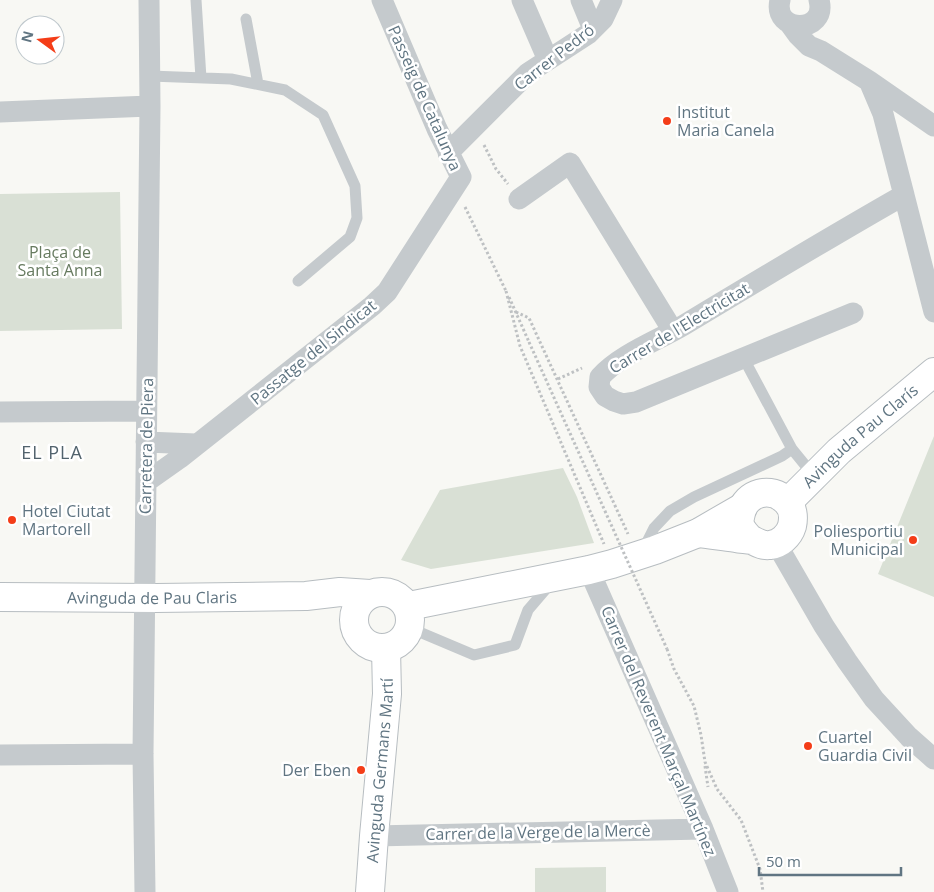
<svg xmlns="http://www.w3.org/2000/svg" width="934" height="892" font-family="'Open Sans',sans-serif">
  <rect width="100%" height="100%" fill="#f8f8f4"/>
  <path fill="#d9e0d5" d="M120,192l2,137 -122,2v-137z
    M934,436v161l-56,-23z
    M563,468l14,29 17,46 -163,26 -30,-9 39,-70z
    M606,867v25h-71v-24z"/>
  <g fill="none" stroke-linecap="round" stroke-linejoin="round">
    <g stroke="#b7bdc1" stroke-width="30">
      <g id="secondary">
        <path id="s1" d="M788,502l51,-51 95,-79"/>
        <path d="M698,533c13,2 26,3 38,5 5,1 11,1 16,2 6,3 11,6 18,5 10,-1 19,-9 22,-19 2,-9 1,-19 -6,-25 -15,-15 -40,-9 -45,12 -1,4 -2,8 -1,12 2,6 7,11 11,15"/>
        <circle cx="382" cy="620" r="28"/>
        <path id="s2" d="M0,597l156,1 150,-2 34,-4 30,2"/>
        <path d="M407,605h7l175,-35 23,-6 43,-14 43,-17 45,-26"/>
        <path id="s3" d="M370,892l4,-56 13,-142 -1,-46"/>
      </g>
    </g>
    <path stroke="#bec1c3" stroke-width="3" stroke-dasharray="2.5 2.5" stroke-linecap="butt" d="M484,145l12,24 12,15
      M465,207l41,84
      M506,291l14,55 84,198
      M509,297l20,45
      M516,312l13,6 99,216
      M558,379l24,-11
      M667,649l7,20 20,37 7,29 4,27 12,27 24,31 19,49 3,23
      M705,766l3,21"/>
    <path stroke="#c5cacd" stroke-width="11" d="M196,0l5,78
      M246,19l12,65
      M150,76l81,3 54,11 38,25 32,71 2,32 -7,19 -52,44
      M743,357l49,92 22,27
      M646,552l2,-12 6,-12 16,-17 24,-14 88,-41 10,-7
      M410,628l64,27 41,-10 13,-35 24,-28"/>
    <path stroke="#c5cacd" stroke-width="21" d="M522,0l26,60
      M581,0l12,29
      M780,0c-8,34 48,34 39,0
      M790,24l8,11 11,11 12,5 48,30 65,45
      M0,112l150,-6
      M448,153l80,-80 60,-39 15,-15 9,-19
      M904,195l30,117
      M519,199l51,-36 103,168
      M853,313l-217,89 -13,2 -9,-3 -9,-5 -6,-9 1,-10c21,-23 57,-36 84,-52 73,-44 146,-88 220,-130l-21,-81 -14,-33
      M0,412l146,-1
      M146,442l50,2
      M146,482l34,-24 192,-152 15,-14 74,-115 -24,-48 -55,-129
      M776,543l48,83 23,35 27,38 35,38 25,22
      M589,570l114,259 25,63
      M0,755l143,-1
      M374,836l329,-7
      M145,892l-2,-138 7,-648 -1,-106"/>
    <use href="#secondary" stroke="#fff" stroke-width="28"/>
    <path stroke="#bec1c3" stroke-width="3" stroke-dasharray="2.5 2.5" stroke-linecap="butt" d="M529,342l138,307"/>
  </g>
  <g fill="#f43d18" stroke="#fff" stroke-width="2">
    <circle cx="667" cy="121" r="5"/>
    <circle cx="12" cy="520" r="5"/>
    <circle cx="913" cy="540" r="5"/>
    <circle cx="808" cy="746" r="5"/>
    <circle cx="361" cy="770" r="5"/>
  </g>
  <g text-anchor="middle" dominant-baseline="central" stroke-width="5" stroke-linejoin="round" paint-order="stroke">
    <g font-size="16" fill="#607582" stroke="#fff">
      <text transform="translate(554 57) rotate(-38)">Carrer Pedró</text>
      <text transform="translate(425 98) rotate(66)">Passeig de Catalunya</text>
      <text transform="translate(679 328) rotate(-31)">Carrer de l'Electricitat</text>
      <text transform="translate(313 352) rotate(-39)">Passatge del Sindicat</text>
      <text stroke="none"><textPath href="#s1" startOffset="98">Avinguda Pau Clarís</textPath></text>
      <text transform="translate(146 446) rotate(-89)">Carretera de Piera</text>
      <text stroke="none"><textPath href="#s2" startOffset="152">Avinguda de Pau Claris</textPath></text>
      <text transform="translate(659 731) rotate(67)">Carrer del Reverent Marçal Martínez</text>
      <text stroke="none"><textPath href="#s3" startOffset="122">Avinguda Germans Martí</textPath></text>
      <text transform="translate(538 832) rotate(-1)">Carrer de la Verge de la Mercè</text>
    </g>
    <g font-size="16" fill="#607582" stroke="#fff" text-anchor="start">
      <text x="677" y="112">Institut<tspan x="677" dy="18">Maria Canela</tspan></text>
      <text x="22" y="511">Hotel Ciutat<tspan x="22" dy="18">Martorell</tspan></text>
      <text x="903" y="531" text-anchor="end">Poliesportiu<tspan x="903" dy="18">Municipal</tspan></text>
      <text x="818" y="737">Cuartel<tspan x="818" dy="18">Guardia Civil</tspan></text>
      <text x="351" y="770" text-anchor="end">Der Eben</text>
    </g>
    <g font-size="16" fill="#667a5f" stroke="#fff">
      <text x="60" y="252">Plaça de<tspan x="60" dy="18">Santa Anna</tspan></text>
    </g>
    <g font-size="18" letter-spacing="1" fill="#52636d" stroke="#fff">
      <text x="52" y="452">EL PLA</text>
    </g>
  </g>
  <g transform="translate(40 40) rotate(285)"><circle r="24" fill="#ffffff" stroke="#bfc8cd"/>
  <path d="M0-4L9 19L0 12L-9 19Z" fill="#f43d18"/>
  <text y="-8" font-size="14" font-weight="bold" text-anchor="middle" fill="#607582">N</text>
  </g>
  <path d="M759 867v8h142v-8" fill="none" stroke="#607582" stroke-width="2.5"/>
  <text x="766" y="867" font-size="15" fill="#607582" stroke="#ffffff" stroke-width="4" paint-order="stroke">50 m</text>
</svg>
